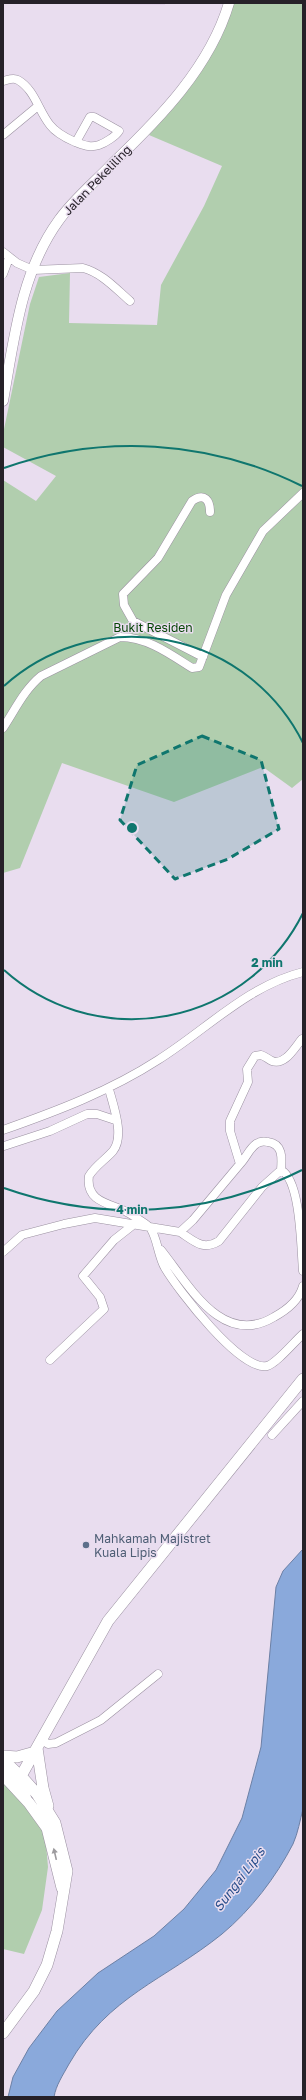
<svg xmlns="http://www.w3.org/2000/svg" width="306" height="2100" font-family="'Golos Text',sans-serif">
  <rect width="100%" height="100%" fill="#e9ddef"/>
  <path fill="#e1d1e9" d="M27,3h138v2z"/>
  <path fill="#b1ceae" d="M228,3h75v776l-11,9 -29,-21 -89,35 -112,-39 -42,105 -17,5v-393l33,21 20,-25 -53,-29v-13l27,-130 9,-27 31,-4 -1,50 88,2 4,-40 43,-79 18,-40 -73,-31 37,-44z
    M3,1778l42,54 3,35 -6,43 -18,44 -21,-5z"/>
  <path fill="#8aa9db" stroke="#6c80a5" d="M303,1549v260c-3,11 -5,24 -10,35 -17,33 -42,66 -71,90 -57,46 -114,62 -153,130 -6,11 -13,21 -15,33h-46l5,-20 16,-29 28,-37 41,-38 56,-37 30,-27 32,-39 26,-52 19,-71 15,-160 7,-16z"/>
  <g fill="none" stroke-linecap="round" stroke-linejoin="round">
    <g stroke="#9b91a1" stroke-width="9">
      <path id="minor" d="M3,81c5,-1 10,-4 15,-1 17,10 20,30 32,45 6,8 16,13 25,17 9,3 15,6 24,3 6,-2 17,-9 20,-14l-25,-14h-4l-14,25
        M3,135l35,-29
        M3,252l14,11 16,7 50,-2c19,5 33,21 47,33
        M3,274l6,-16
        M203,657l-70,-36 -9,-16 -1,-11 35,-36 34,-57c13,-9 18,0 18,11
        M3,728c12,-18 21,-38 38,-52l79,-39c27,0 50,17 72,31l7,-1 27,-72 37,-64 40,-38
        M109,1089c4,16 16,47 4,62 -8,9 -18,15 -24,25 -3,21 12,26 29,32 8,3 16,8 23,13 3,2 8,5 10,8 7,12 7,27 14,39 13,22 76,104 102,98 9,-2 28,-25 36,-32
        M3,1130c54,-19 107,-39 155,-70 48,-30 89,-74 145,-88
        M4,1146l46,-15 37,-17h10l18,6
        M240,1164c6,-6 9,-15 16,-20 4,-3 8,-3 12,-2 15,2 14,16 13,28
        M180,1232c14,9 23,19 39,9l43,-54 19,-17c20,10 20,79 22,101
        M161,1250c28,35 61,98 113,67 13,-7 25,-16 29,-31
        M3,1252l19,-17 42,-11 31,-6 85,14 13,-12 47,-56 -10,-33v-10l18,-39 -1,-13 8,-13 6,-1c4,1 7,4 11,6 13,5 23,-14 30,-22
        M50,1360l54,-51 -4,-12 -17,-21 31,-36 19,-15
        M272,1435l31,-34
        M42,1740l6,4 8,-1 45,-23 57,-46"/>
    </g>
    <g stroke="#9b91a1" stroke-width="11">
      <path id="tertiary" d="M3,401c11,-62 18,-129 56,-181 15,-21 36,-38 54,-57 47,-45 97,-96 116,-160
        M3,1759l18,17"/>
    </g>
    <g stroke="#9b91a1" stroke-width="12">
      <path id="secondary" d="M37,1748l6,40 5,18
        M3,1756l14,1 18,-5
        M3,1772l18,4 16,18 18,29 12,48 -10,60 -10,34 -13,26 -31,42
        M3,1775l26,28 18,25 15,60
        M26,1799l-5,-12v-11l87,-155 195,-242"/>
    </g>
    <use href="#minor" stroke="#fff" stroke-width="8"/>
    <use href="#tertiary" stroke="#fff" stroke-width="10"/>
    <use href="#secondary" stroke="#fff" stroke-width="11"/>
  </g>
  <defs><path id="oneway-solid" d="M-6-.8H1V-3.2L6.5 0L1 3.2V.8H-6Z"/></defs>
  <use fill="#9d9b9e" href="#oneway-solid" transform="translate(55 1854) rotate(-103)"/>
  <path fill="#0f766e" fill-opacity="0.2" stroke="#0f766e" stroke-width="3" stroke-dasharray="8 5" stroke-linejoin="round" d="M202,736l59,24 18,69 -51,30 -53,20 -55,-59 17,-55z"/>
  <g fill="none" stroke="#0f766e" stroke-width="2">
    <path d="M303 913A191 191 0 0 1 4 970M4 686A191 191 0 0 1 303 743"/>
    <path d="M302 1170A382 382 0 0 1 4 1188M4 468A382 382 0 0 1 302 486"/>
  </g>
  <circle fill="#5c6f8a" stroke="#e9ddef" stroke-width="1.5" cx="86" cy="1545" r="4"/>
  <g text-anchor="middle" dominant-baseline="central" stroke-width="3" stroke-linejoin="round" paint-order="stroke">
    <g font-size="12" fill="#262128" stroke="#e9ddef">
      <text transform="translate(97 180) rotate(-46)">Jalan Pekeliling</text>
    </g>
    <g font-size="12" fill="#054505" stroke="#e9ddef">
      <text x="153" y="627">Bukit Residen</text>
    </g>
    <g font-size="12" fill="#4e5e75" stroke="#e9ddef" text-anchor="start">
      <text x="94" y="1538">Mahkamah Majistret<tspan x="94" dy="14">Kuala Lipis</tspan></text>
    </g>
    <g font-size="13" font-style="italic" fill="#284d8b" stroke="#e9ddef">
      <text transform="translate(239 1879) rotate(-53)">Sungai Lipis</text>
    </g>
  </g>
  <circle cx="132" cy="828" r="6" fill="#0f766e" stroke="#e9ddef" stroke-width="2"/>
  <g font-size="12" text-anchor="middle" font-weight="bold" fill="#0f766e" stroke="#e9ddef" stroke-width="3" stroke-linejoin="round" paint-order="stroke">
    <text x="267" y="967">2 min</text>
    <text x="132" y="1214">4 min</text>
  </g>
  <rect width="306" height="2100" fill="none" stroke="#262128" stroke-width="8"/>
</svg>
